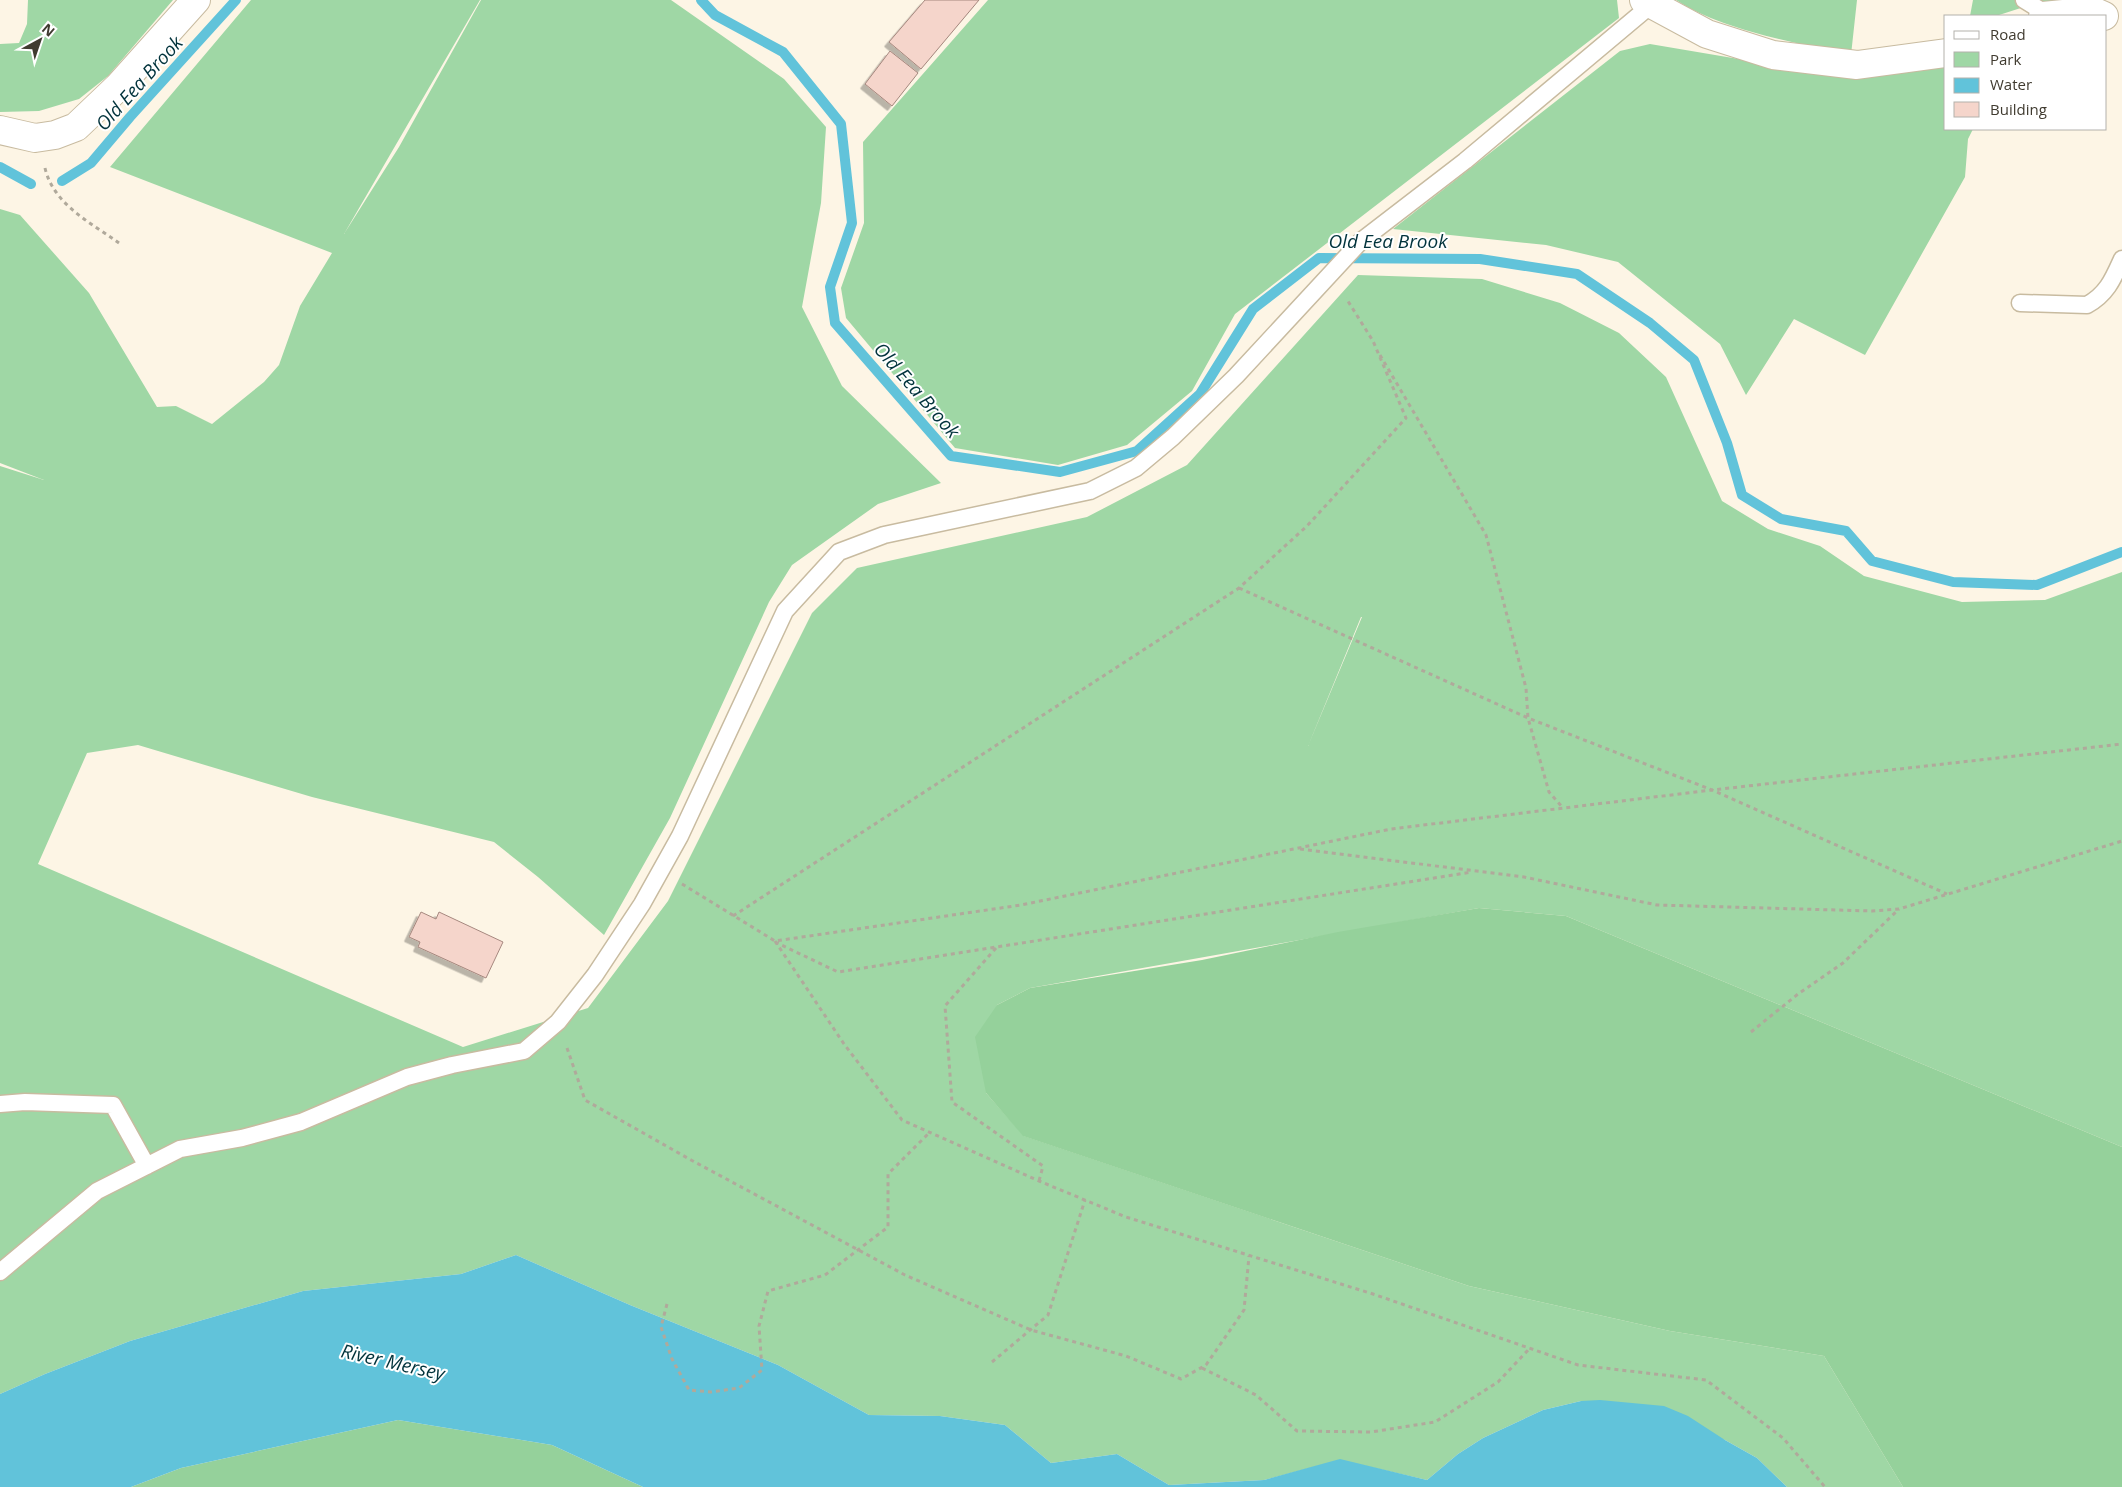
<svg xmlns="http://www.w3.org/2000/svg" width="2122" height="1487" font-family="'Open Sans',sans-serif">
  <defs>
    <filter id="shadow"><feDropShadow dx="-4.5" dy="4.5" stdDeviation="0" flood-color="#0004"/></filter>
  </defs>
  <rect width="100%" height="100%" fill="#fdf5e5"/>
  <path fill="#9fd7a5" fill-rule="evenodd" d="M28,0h145l-65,76 -29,23 -40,12 -39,1v-68l19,-1 8,-19z
    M251,0h229l-136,234 55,-87 82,-147h190l113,79 42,48 -5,76 -19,104 40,79 99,97 -63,21 -86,61 -23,37 -99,216 -66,117 -66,-58 -44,-35 -182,-45 -174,-52 -51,8 -49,111 425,183 125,-39 80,-107 144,-288 45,-45 230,-51 100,-52 171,-190 124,4 78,24 59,30 47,44 56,124 46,28 52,17 44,30 98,26 83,-2 77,-28v575l-556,-231 -87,-8 -449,80 -33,17 -11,88 38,43 445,150 201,45 154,25 79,131h-116l-30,-29 -32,-18 -144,-39 -38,9 -60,28 -25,16 -31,26 -87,-20 -76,20 -95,5 -52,-31 -66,9 -46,-38 -65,-9 -71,-1 -91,-50 -148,-60 -114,-50 -55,19 -158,17 -173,50 -85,33 -45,20v-928l44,14 -44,-17v-254l20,6 69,78 68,114 19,-1 36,18 52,-42 15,-17 21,-59 32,-53 -222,-86zM1361,617h1l-54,129z
    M988,0h629l2,18 -384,296 -43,77 -65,54 -69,20 -103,-17 -109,-130 -5,-30 23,-65 -1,-81z
    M1676,0h181l-6,55c-54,-12 -130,-25 -175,-55z
    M1973,0h110l-53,5 -34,11h-26z
    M1650,44l200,34 96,-20v71h27l-5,10 -3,38 -100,178 -71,-36 -48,76 -26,-51 -102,-82 -72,-17 -153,-16 227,-178z"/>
  <path fill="#95d19b" d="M1479,908l87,8 556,231v340h-219l-79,-131 -154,-25 -201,-45 -446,-150 -37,-43 -11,-56 22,-32 33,-17 172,-28 136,-28z
    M398,1420l154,25 91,42h-512l50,-19z"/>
  <path fill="#61c3da" d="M516,1255l114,50 148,60 91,50 71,1 65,9 46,38 66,-9 52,31 95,-5 76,-21 87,21 31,-26 25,-16 60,-28 38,-9 19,-1 64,6 24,10 37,24 32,18 30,29h-1144l-91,-42 -154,-25 -217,48 -50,19h-131v-93l45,-20 85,-33 173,-50 158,-17z"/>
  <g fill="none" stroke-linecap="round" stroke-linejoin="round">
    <path stroke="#61c3da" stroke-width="10" d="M701,0l14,15 68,37 58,72 11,99 -22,64 5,36 116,133 109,16 77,-21 63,-57 53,-85 66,-51 161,1 97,15 73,49 44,37 33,83 15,52 39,24 65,12 26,30 81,21 84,3 85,-33
      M0,167l31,17
      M62,181l29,-18 39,-46 106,-117"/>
  </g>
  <path fill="#f5d5cb" stroke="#a6887f" filter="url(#shadow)" d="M925,0h54l-58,69 -32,-27z
    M890,51l28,22 -26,33 -27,-22z
    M421,912l15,7 3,-7 64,30 -17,36 -68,-31 2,-5 -11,-5z"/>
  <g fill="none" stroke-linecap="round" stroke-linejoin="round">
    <g stroke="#c8bba0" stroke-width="19">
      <path id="service" d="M2024,0l23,14
        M2020,303l67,2c20,-11 26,-26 35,-46
        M0,1104l25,-2 88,3 34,61
        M0,1272l97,-81 83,-42 62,-11 59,-16 106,-45 45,-12 72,-14 34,-29 37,-47 47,-71 38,-68 105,-225 54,-59 45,-17 206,-44 46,-23 37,-31 63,-61 125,-135 104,-80 186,-156"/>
    </g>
    <g stroke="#c8bba0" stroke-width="30">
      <path id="minor" d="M1644,0l63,34 66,21 84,10 89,-12
        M2043,16l50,-5 11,5
        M0,130l35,8 20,-3 21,-8 42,-40 78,-87"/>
    </g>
    <path stroke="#b0a99b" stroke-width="3" stroke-dasharray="4 4" stroke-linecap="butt" d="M45,168c8,36 46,55 74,75
      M1380,355l106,180 40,153 2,30 21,74 14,16
      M1239,588l289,130 184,72 235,104
      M1300,849l224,28 133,28 215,6 27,-2 223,-68
      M682,884l93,57 246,-36 370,-76 321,-39 410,-46
      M733,916l506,-328 68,-62 99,-108 -33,-77 -27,-43
      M775,941l69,103 58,76 137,61 87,36 247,77 205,71 128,15 77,58 42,49
      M775,942l63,30 634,-100
      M996,948l-51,58 7,96 91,64 -4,15
      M1751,1032l47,-38 45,-31 56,-54
      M567,1048l18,52 106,60 214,115 126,55 95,26 55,23 25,-14 38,-55 5,-54
      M667,1304l-6,23 11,32 17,31 22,2 28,-4 23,-18 -3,-44 9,-35 57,-16 63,-48v-53l42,-42
      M992,1362l56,-47 37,-115
      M1202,1368l54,27 41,36 74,1 64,-10 63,-40 32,-34"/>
    <use href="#service" stroke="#fff" stroke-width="16"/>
    <use href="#minor" stroke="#fff" stroke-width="28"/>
  </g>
  <g text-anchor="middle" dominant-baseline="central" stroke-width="4" stroke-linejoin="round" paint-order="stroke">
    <g font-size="19" font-style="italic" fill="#02333c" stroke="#fff">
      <text transform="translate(139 83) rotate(-48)">Old Eea Brook</text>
      <text x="1388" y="241">Old Eea Brook</text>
      <text transform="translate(917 390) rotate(49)">Old Eea Brook</text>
      <text transform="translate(393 1362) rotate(13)">River Mersey</text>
    </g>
  </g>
  <rect x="1944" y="15" width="162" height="115" fill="#ffffff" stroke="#b3b1ac"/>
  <rect x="1954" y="31" width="25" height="8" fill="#ffffff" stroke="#b3b1ac"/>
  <text x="1990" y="40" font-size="15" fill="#403b30">Road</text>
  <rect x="1954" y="52" width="25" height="15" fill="#9fd7a5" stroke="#b3b1ac"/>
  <text x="1990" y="65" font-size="15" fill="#403b30">Park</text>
  <rect x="1954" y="78" width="25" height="15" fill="#61c3da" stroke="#b3b1ac"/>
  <text x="1990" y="90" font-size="15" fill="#403b30">Water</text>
  <rect x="1954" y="102" width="25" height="15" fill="#f5d5cb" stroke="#b3b1ac"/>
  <text x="1990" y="115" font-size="15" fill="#403b30">Building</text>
  <g transform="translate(40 40) rotate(40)" stroke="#ffffff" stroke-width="4" paint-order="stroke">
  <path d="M0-4L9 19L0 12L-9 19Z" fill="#403b30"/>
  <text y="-8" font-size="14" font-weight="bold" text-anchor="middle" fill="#403b30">N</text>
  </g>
</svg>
